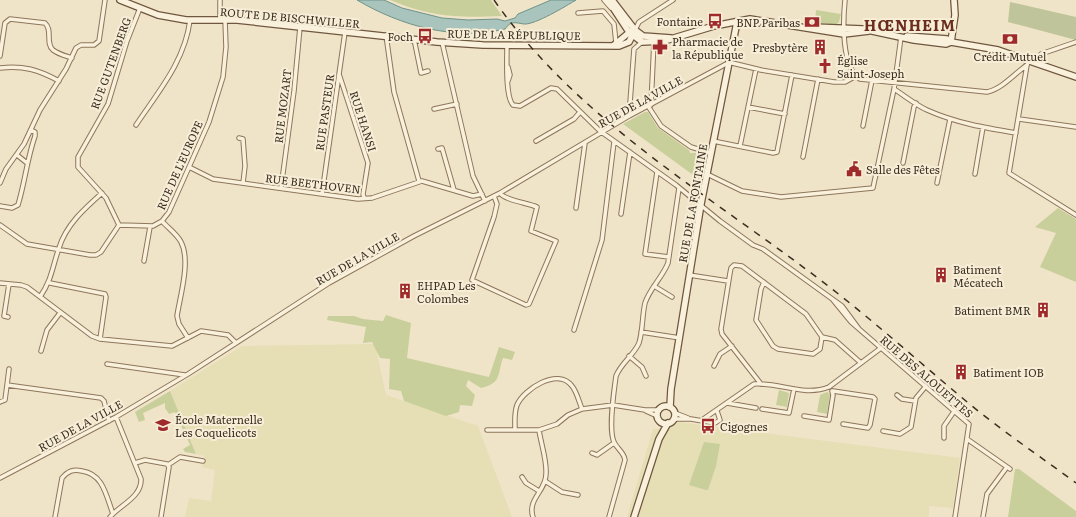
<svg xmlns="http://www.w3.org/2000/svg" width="1076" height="517" font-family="Literata,serif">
  <rect width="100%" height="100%" fill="#f0e4c8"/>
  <path fill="#e6deb5" d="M375,344l11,51 92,31 34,91h-327l4,-19 22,3 4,-31 -13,-3 2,-11 -8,-2 -26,-63 72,-45z
    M678,422l282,36 -7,50 -24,-2v11h-302l26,-88 15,-1z"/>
  <path fill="#c9cf9b" d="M390,0h101l11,16c-44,2 -71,1 -112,-16z
    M816,10l25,4 -2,8 -3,3 -21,-3z
    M645,112h3l10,16 31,22 1,3h12l3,4 -5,23 -77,-56z
    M1058,208l18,11v63l-36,-15 16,-34 -21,-6z
    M386,315l25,8 -4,35 82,19 10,-30 16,5 -3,8 -9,-2c-6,17 -1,25 -22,30l-13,-8 -2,6 9,9 -3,11 -12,-1 -1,7 -13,4 -42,-15 -3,-10 -12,-2 1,-30 -10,-1 -8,-16 -9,1 3,-16 -39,-7 1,-4h26l9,3 20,2z
    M779,390l10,3 -2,14 -11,-2z
    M170,391l26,63 -11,-2 -2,-3 7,-4 -15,-33 -6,2 -4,-6v-5l-22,10 2,7 -6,2 -4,-10z
    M827,392l3,2 -3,20 -10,-2 3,-17z
    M704,442l16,2 -4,22 -8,24h-2l-17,-5z
    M1015,469h4l57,42v6h-68z"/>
  <path fill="#bfc49a" d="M1010,2l66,15v23l-68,-18z"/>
  <path fill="#a9c4bc" stroke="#6f938a" d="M357,0h27l18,8 40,10 26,2 29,-1 8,2 10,-3 3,-4 33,-14h25c-10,6 -41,25 -52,24 -8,-1 -13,-4 -19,5 -50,12 -104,-3 -148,-29z"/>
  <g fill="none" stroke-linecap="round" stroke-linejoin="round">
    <g stroke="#8d765c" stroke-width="5.5">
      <path id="street" d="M220,0v20
        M604,0l7,8
        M845,0c-2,20 -4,68 15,79l127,13c15,-3 27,-18 40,-27l2,-5
        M578,13l25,-2 11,13 2,19
        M635,30l4,-8 34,-22
        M386,35l8,57 25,89
        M414,39l7,34 7,-2
        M442,42l31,134 12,25
        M507,45c0,13 -2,52 6,60l7,1 31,-18 6,1 43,42 76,54 44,36 33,24 10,4 79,57 17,23 -8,-7 -18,-22
        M0,56l5,-33 5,-4 35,4c8,7 0,20 8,27 5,4 13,6 19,8
        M728,62l33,8 73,12h11l11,-6
        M1037,63l4,-9 35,-12
        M1027,65l-18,108 67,42
        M508,67l2,8 -2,6
        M0,68c23,-3 39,2 59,13
        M339,74l29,89 -5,31 1,4
        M894,89c11,7 22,16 33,21 29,13 59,18 89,23
        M651,105l3,-64
        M648,106l13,20 30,21 20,6
        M748,107l37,7
        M434,109l23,-5
        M629,116l5,-67 8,-7
        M1019,119l57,8
        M136,125c22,-33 49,-64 54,-105
        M863,126l9,-46
        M239,138l4,1 2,27 -2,17
        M536,141l38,-22 6,-7
        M713,141l60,12 4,-1 15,-77
        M740,146l16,-77
        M438,149l4,-1 12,42
        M17,155l10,8
        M803,157l15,-78
        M903,163l11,-56 2,-4
        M189,167l24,12 145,20 14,-1 50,-17 51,15 9,-2
        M657,172l-12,82 24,3
        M707,174l35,17 39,6 92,-9 21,-99 7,-52
        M975,174l8,-47
        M0,183l6,-14 18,-25 16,-34 26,-41 10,-21 5,-3h13l5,-4 6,-41
        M937,183l13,-64
        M281,188l13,-97 6,-64
        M322,194l23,-162
        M494,196l3,8 -3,13 -22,63 54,25 3,-1 27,-63 -25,-10 6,-24c-9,-4 -33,-7 -37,-14
        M0,206l12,2 6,-3c7,-23 9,-46 17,-69v-4l-4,-2
        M576,208l9,-65
        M621,214l9,-62
        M162,221c6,7 15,13 19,21 10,19 -1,54 -4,74l2,8 9,14
        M0,225l27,19 63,11h6l5,-3 18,-27 34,1 9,-5 7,-9 40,-90 14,-45 3,-30 -1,-27
        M119,225l-13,-27 -28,-31v-10l30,-53 19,-63 13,-33
        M144,261l6,-34
        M689,275l39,6
        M764,282l-3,7 -5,31 17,26 5,3 35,5 7,-5 2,-12
        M0,283l21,2 6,2 65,49 8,3 72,7 29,-15 27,4 8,8
        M50,283l55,11 1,3 -6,42
        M654,286l18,11
        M40,297c12,-18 12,-29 19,-49 7,-23 25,-39 43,-55
        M8,317l-4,-1 5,-32
        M859,329l110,95 -14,93
        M574,330l28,-90 12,-98
        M641,332l39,6
        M41,351l6,-21 13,-17
        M629,356l13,11 4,9
        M107,364l78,11
        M714,366l6,-12 12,-8
        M761,384l-39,-50 -1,-5 9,-56 1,-5 3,-3 8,1 64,48 16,23 13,3 26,23
        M7,385l2,-16
        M833,391l40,6 2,2 -5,26 -2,3 -25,-4
        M897,395l5,4 13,2
        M0,402l5,-2 2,-15 94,13 3,3 5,20
        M727,403l29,5
        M762,409l27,4 5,-24
        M646,411l11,5
        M675,413l13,5
        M804,416l25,4 4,-25 -1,-4
        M674,419h17l24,4 5,-3 -3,-9
        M702,420l52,-36c25,-2 50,13 75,3l52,-39
        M487,430h52l18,-6 11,-9 14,-6 31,-4 32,5h14
        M515,430c0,-8 -1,-17 2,-25 7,-16 41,-38 55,-19 5,6 7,16 10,23
        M883,431l17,3 11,-7 5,-29 10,-12
        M944,438v-12l11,-16
        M967,439l43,30
        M592,453l5,2 17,-12
        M135,463l10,-3 22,4 2,3 -8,50
        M168,465l12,-8 23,4
        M522,477l4,6 13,8
        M0,478l116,-61 72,-43 141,-91 85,-47 86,-43 129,-77 99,-53
        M545,481l17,11 16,3
        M55,517l7,-39c6,-7 11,-9 20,-7 21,3 24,24 31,43
        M110,517c10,-12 32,-20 31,-38l-25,-62
        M533,517c-6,-18 13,-26 13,-43 1,-14 -5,-30 -7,-44
        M609,517l16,-57c-1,-8 -8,-11 -11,-18 -6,-13 0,-51 2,-66 5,-13 18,-21 23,-33 4,-13 3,-27 6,-40 5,-15 17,-25 23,-40l11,-75
        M983,517l4,-23 20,-27"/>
    </g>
    <g stroke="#6f573f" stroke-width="8">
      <path id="secondary" d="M120,0l38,15 28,5h51l200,22 46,3 136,1 10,-4 6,-12
        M608,0l21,32 13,10 22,-1 50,-15 36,-7 94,15 25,-3
        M612,0l23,30 8,6 28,2
        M737,22l21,1
        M813,27l50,2 51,11 32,4 5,-2 47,8 78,27
        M907,36l40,3 4,3
        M951,42l4,-27 -1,-15
        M614,45l17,-14
        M657 415a9 9 0 1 1 18 0a9 9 0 1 1-18 0Z
        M670,407l1,-18 30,-185 36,-182
        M634,517l25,-78 9,-16"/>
    </g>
    <use href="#street" stroke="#faf1dc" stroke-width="3.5"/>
    <use href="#secondary" stroke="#faf1dc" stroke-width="5.5"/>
    <path stroke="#3d2e20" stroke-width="1.5" stroke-dasharray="7 7" stroke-linecap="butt" d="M494,0c83,119 212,193 325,279 53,40 102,85 153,127 33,27 69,51 104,77"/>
  </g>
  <defs>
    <g id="bus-bare" transform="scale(1.2)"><path d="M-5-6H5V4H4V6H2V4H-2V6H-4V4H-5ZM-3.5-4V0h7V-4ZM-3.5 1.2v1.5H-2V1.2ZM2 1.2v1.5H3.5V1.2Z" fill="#9e2a2b" stroke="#f7eed8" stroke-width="2.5" paint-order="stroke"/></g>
    <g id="bank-bare" transform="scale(1.2)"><path d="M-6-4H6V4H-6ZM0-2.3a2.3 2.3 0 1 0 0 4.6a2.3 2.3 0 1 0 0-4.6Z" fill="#9e2a2b" stroke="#f7eed8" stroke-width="2.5" paint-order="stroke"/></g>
    <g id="pharmacy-bare" transform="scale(1.2)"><path d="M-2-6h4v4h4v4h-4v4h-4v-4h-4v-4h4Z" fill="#9e2a2b" stroke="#f7eed8" stroke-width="2.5" paint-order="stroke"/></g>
    <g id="building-bare" transform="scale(1.2)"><path d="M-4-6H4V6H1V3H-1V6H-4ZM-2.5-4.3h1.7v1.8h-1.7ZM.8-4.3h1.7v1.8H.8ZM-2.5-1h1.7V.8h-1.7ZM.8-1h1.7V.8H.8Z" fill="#9e2a2b" stroke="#f7eed8" stroke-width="2.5" paint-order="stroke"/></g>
    <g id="church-bare" transform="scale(1.2)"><path d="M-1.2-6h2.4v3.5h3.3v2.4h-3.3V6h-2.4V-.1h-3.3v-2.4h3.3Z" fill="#9e2a2b" stroke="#f7eed8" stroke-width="2.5" paint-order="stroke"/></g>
    <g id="civic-bare" transform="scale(1.2)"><path d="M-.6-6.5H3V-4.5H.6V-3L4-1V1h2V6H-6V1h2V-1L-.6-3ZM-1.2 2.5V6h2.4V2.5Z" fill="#9e2a2b" stroke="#f7eed8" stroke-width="2.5" paint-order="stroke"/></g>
    <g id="school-bare" transform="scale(1.2)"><path d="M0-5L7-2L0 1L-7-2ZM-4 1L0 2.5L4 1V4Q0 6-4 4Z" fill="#9e2a2b" stroke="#f7eed8" stroke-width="2.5" paint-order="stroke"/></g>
  </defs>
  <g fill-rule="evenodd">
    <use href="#bus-bare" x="715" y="21"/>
    <use href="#bank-bare" x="812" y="22"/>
    <use href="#bus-bare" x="425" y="36"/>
    <use href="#bank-bare" x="1010" y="39"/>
    <use href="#pharmacy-bare" x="660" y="47"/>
    <use href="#building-bare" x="820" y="47"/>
    <use href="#church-bare" x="825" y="66"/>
    <use href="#civic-bare" x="854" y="169"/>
    <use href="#building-bare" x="941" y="275"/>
    <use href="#building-bare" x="405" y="291"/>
    <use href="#building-bare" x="1043" y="310"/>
    <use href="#building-bare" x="961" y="372"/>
    <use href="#school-bare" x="163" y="425"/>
    <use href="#bus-bare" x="708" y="426"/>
  </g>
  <g text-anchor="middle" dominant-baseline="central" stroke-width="4" stroke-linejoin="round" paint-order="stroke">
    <g font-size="11" fill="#3d2e20" stroke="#f7eed8">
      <text transform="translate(290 17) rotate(5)">ROUTE DE BISCHWILLER</text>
      <text transform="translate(514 34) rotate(1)">RUE DE LA RÉPUBLIQUE</text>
      <text transform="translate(110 63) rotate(-70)">RUE GUTENBERG</text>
      <text transform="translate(640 101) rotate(-29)">RUE DE LA VILLE</text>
      <text transform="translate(282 106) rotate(-83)">RUE MOZART</text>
      <text transform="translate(324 112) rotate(-82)">RUE PASTEUR</text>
      <text transform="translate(364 121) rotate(72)">RUE HANSI</text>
      <text transform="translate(179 165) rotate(-66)">RUE DE L'EUROPE</text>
      <text transform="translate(313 183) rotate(7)">RUE BEETHOVEN</text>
      <text transform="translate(692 203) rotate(-80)">RUE DE LA FONTAINE</text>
      <text transform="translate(357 258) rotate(-30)">RUE DE LA VILLE</text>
      <text transform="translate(927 376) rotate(41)">RUE DES ALOUETTES</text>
      <text transform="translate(80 425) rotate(-29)">RUE DE LA VILLE</text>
    </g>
    <g font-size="11" fill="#3d2e20" stroke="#f7eed8" text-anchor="start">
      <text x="703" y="21" text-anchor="end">Fontaine</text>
      <text x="800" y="22" text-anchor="end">BNP Paribas</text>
      <text x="413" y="36" text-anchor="end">Foch</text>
      <text x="672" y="41">Pharmacie de<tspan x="672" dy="13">la République</tspan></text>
      <text x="808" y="47" text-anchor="end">Presbytère</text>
      <text x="1010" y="56" text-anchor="middle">Crédit Mutuel</text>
      <text x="837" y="60">Église<tspan x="837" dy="13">Saint-Joseph</tspan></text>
      <text x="866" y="169">Salle des Fêtes</text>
      <text x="953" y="269">Batiment<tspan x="953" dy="13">Mécatech</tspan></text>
      <text x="417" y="285">EHPAD Les<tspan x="417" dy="13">Colombes</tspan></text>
      <text x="1031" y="310" text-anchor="end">Batiment BMR</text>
      <text x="973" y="372">Batiment IOB</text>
      <text x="175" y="419">École Maternelle<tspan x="175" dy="13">Les Coquelicots</tspan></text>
      <text x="720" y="426">Cigognes</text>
    </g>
    <g font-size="15" font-weight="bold" letter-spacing="1" fill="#6b2e1e" stroke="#f7eed8">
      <text x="910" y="24">HŒNHEIM</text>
    </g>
  </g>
</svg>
